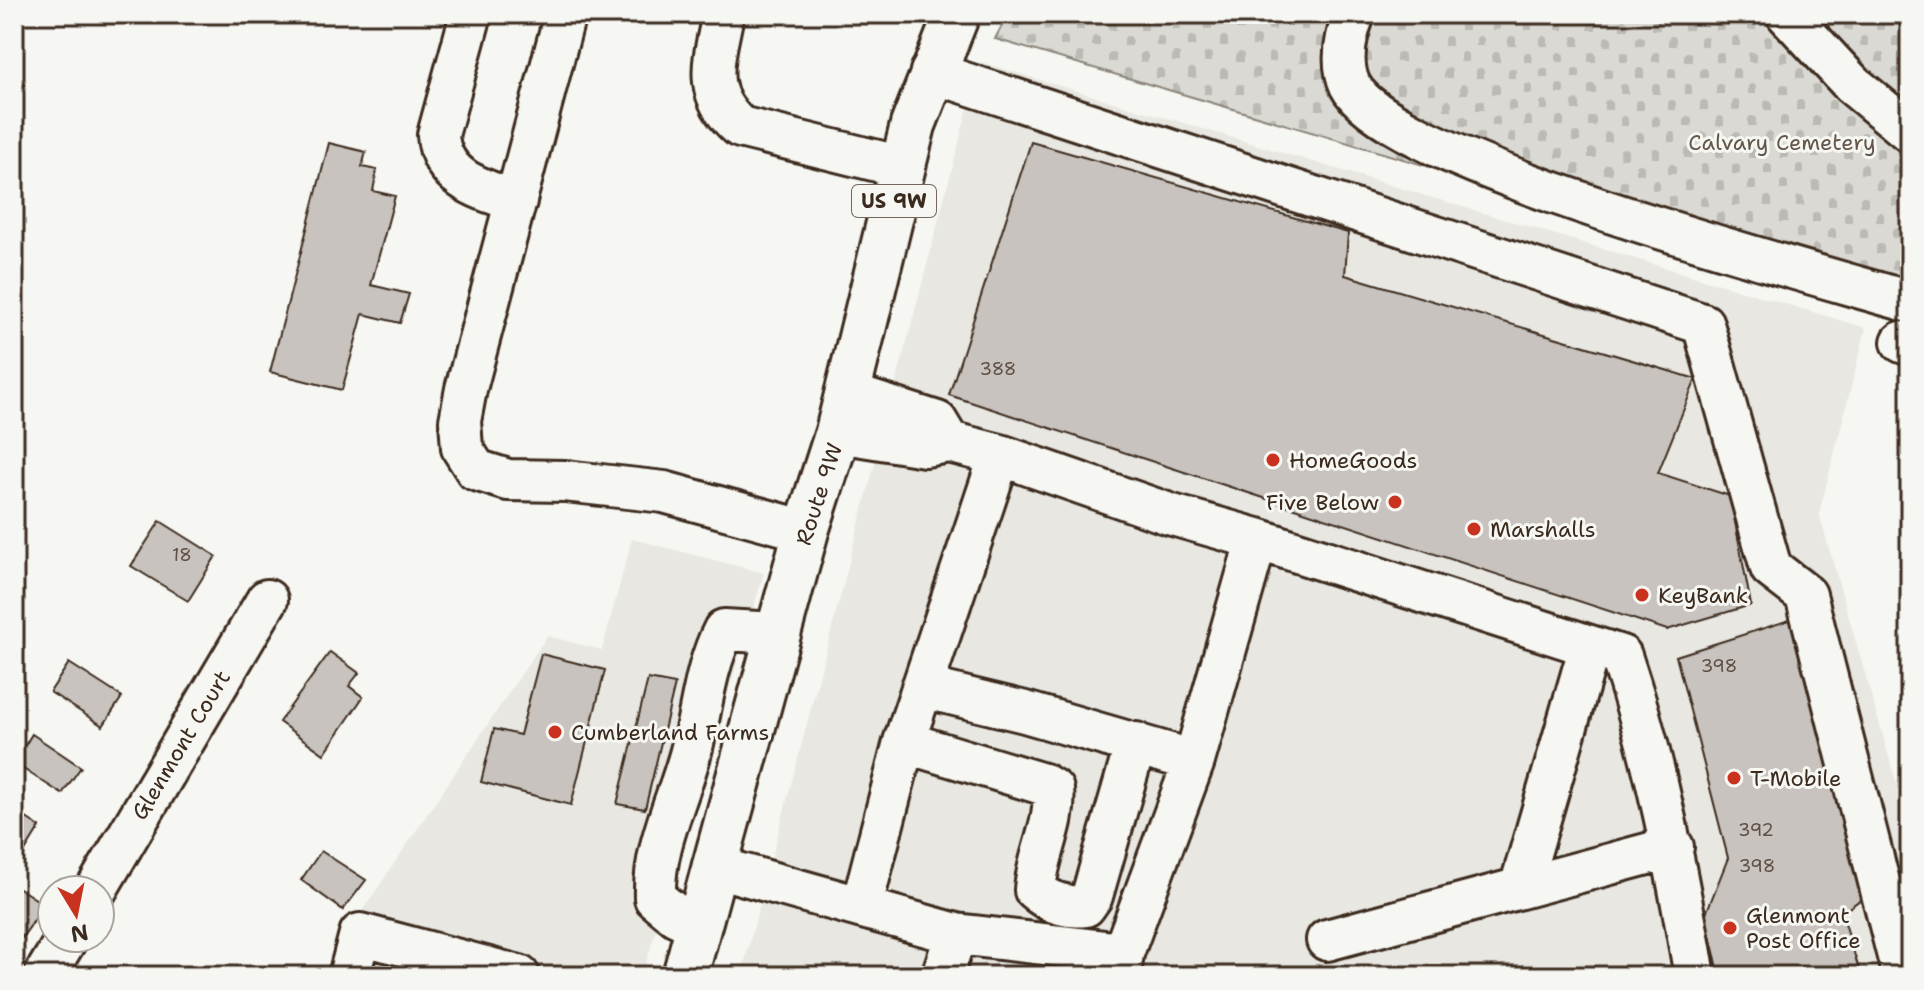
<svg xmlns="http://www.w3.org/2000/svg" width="1924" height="990" font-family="'Shantell Sans',sans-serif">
  <defs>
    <pattern id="cemetery-stones" width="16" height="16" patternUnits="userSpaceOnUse" patternTransform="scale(2)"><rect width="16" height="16" fill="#dad9d3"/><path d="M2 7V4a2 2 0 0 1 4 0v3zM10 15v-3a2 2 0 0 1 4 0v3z" fill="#bcbab5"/></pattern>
  </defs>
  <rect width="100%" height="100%" fill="#f6f6f2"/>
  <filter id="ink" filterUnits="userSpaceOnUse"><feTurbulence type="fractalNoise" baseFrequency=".0125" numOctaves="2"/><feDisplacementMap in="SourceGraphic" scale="16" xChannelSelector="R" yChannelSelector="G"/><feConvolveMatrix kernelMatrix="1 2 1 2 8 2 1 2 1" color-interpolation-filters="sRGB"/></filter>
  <g filter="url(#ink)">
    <path fill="#e8e7e2" d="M980,62l886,266 -47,186 91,316v146h-1169z
      M632,539l132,34 -122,403h-310l29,-63 186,-277 55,14z"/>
    <path fill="url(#cemetery-stones)" stroke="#8a8278" stroke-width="2" d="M1008,14h902v301l-439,-136 -476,-140z"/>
    <path fill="#c8c3be" stroke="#3b2a1e" stroke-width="2" d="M1031,142l317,91 -3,42 351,104 -38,94 72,23 21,109 -84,25 -718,-235z
      M329,143l37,9 -4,15 15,3 -4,21 22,5 -24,89 38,9 -9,29 -37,-9 -21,76 -72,-18z
      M160,521l56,35 -28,45 -57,-35z
      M1796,618l68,279 -22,16 19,63h-141l-15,-60 23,-58 -52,-202z
      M330,652l29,21 -10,13 14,11 -39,57 -45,-32z
      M541,654l64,16 -34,135 -90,-23 13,-53 26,6z
      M69,663l53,34 -19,29 -53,-34z
      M648,679l27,5 -30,125 -28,-5z
      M32,734l49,33 -19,27 -48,-31z
      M14,810l26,17 -21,34 -5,-4z
      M321,851l45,29 -23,30 -42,-30z
      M14,885l31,20 -31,44z"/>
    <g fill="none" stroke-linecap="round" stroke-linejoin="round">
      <g stroke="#3b2a1e" stroke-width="46">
        <path id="minor" d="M471,14l-33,121c3,44 42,54 78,66
          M565,14l-99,375 -6,32 2,27 14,22 32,10 57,1 99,11 142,39
          M723,14c-9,47 -22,78 17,113l162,40
          M1354,14c-8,21 -14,49 -4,71 38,77 463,188 560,217
          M1787,14l65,70 58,48
          M931,72l772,252 68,244 35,27 97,381
          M1902,342l8,3
          M846,393l91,29 12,20
          M838,432l87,14 24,-4 51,13 169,59 88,25 364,117c35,104 55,212 74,320
          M922,687l103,25 169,49
          M904,742l139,42 10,6c4,33 -16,66 -18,100 15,13 31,18 50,16l7,-10 44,-153
          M713,866l243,68 167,19 -3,23
          M1520,888l70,-242
          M96,890l171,-290
          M862,905l42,-163 96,-287
          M698,926l-21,-10 -22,-18c-2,-50 22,-96 35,-143 12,-43 14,-86 34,-125l54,3
          M1327,940l346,-93
          M1123,953l71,-192 63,-222
          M44,976l23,-38
          M349,976l11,-42 159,42
          M942,976l14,-42"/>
      </g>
      <g stroke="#3b2a1e" stroke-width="50">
        <path id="major" d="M685,976l121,-445 32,-99 75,-307 44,-111"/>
      </g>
      <use href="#minor" stroke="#f6f6f2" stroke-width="40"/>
      <use href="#major" stroke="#f6f6f2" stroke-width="44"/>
    </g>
  </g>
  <g fill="#c8321e" stroke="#f6f6f2" stroke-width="3">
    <circle cx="1273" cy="460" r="8"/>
    <circle cx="1395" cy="502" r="8"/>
    <circle cx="1474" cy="529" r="8"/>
    <circle cx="1642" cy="595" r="8"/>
    <circle cx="555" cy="732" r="8"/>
    <circle cx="1734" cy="778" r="8"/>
    <circle cx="1730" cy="928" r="8"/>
  </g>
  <g text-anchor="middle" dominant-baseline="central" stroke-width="6" stroke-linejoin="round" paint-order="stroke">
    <g font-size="18" fill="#5e5046">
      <text x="998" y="369">388</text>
      <text x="182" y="555">18</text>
      <text x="1719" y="666">398</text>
      <text x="1756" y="830">392</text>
      <text x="1757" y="866">398</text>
    </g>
    <rect fill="#f6f6f2" stroke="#73675e" stroke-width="2" x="852" y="185" width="84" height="32" rx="6"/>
    <g font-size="20" font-weight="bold" fill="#3b2a1e">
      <text x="894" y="201">US 9W</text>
    </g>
    <g font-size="22" fill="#63564b" stroke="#f6f6f2">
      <text x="1782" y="142">Calvary Cemetery</text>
    </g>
    <g font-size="22" fill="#3b2a1e" stroke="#f6f6f2" text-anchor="start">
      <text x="1289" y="460">HomeGoods</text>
      <text x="1379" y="502" text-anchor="end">Five Below</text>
      <text x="1490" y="529">Marshalls</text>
      <text x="1658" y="595">KeyBank</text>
      <text x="571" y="732">Cumberland Farms</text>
      <text x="1750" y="778">T-Mobile</text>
      <text x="1746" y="915">Glenmont<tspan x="1746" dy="25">Post Office</tspan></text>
    </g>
    <g font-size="22" fill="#3b2a1e" stroke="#f6f6f2">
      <text transform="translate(819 494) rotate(-72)">Route 9W</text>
      <text transform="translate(181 745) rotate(-59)">Glenmont Court</text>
    </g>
  </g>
  <rect width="1924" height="990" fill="none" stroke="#f6f6f2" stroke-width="48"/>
  <rect x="24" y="24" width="1876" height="942" fill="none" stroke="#3b2a1e" stroke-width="3" filter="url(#ink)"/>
  <g transform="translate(76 914) rotate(170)"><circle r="38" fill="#f6f6f2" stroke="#aba49d" stroke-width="2"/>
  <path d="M0-6L14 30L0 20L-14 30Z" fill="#c8321e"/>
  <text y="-12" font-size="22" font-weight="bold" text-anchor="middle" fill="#3b2a1e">N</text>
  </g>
</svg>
